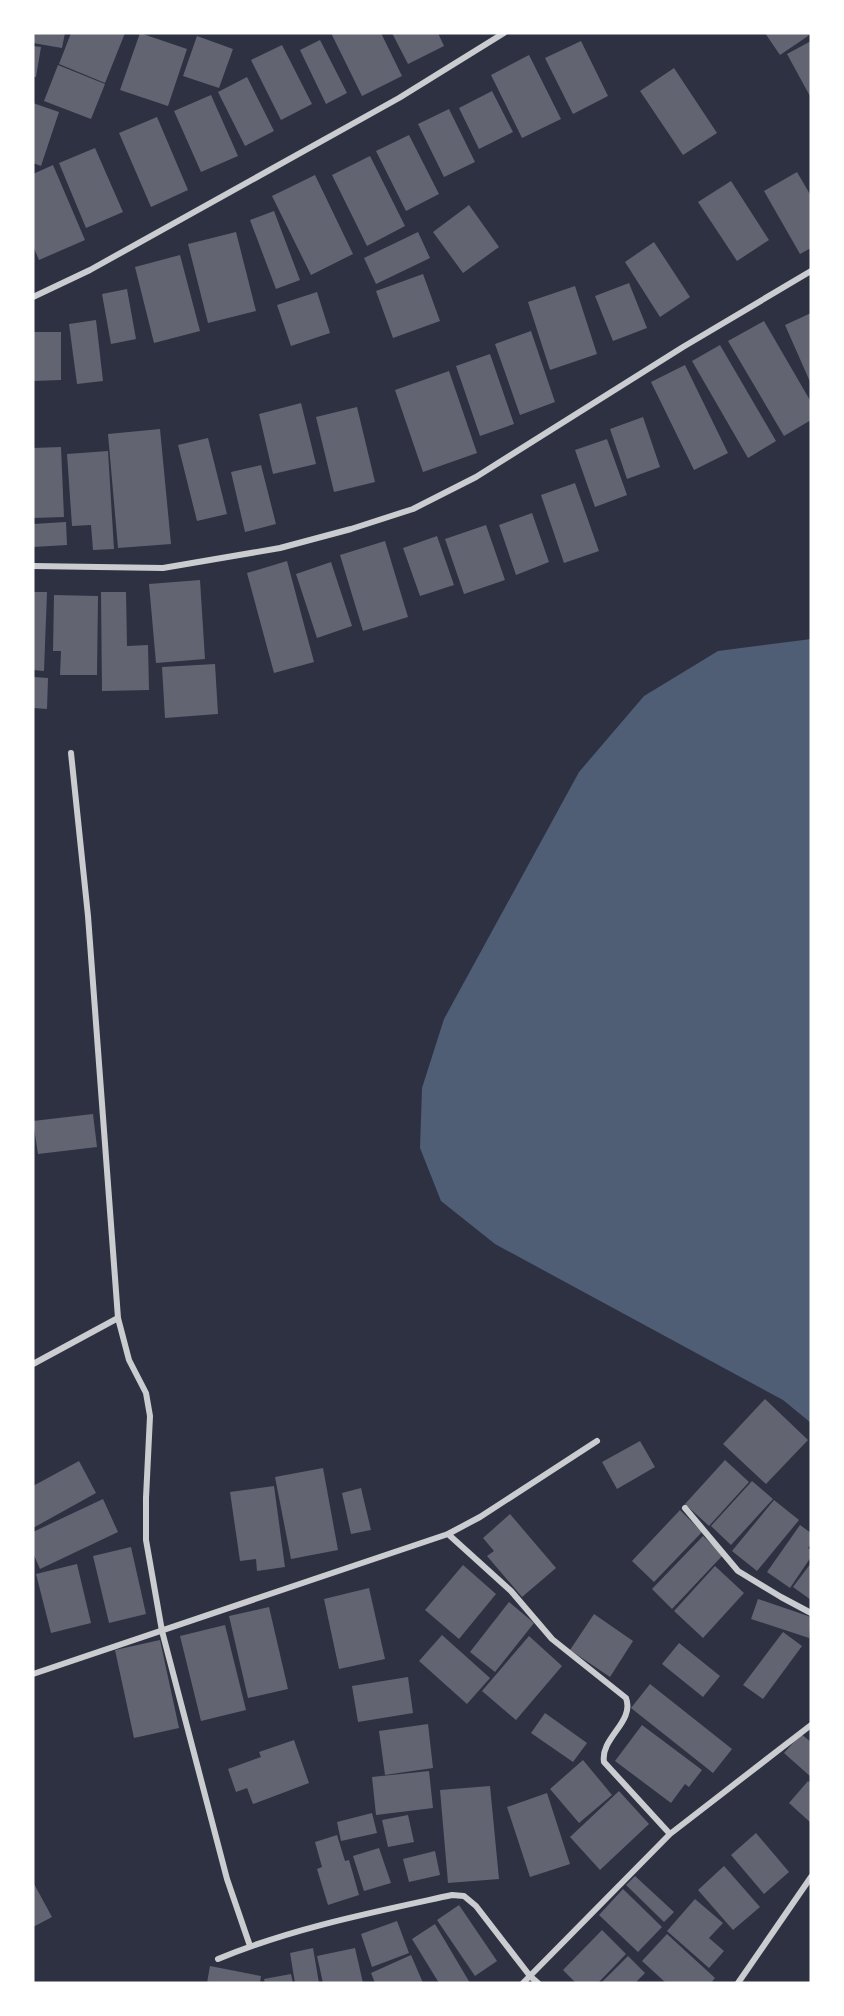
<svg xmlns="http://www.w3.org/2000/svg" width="844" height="2016" font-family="'DM Sans',sans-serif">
  <rect width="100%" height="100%" fill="#2d3142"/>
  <path fill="#4f5d75" d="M811,639v784l-28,-23 -288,-156 -54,-43 -21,-53 2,-60 22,-69 135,-247 65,-76 74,-45z"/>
  <path fill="#626471" d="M33,33h32l-3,15 -29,-5z
    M71,33h54l-20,50 -46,-19z
    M140,33l47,16 -19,57 -48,-16z
    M331,33h50l21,43 -40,20z
    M392,33h46l6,13 -36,18z
    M765,33h46v1l-31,21z
    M197,36l36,13 -14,39 -36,-12z
    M320,40l27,53 -21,11 -26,-54z
    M581,41l27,55 -35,18 -28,-56z
    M811,41v57l-24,-44z
    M282,45l30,59 -31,16 -30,-60z
    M33,46l8,1 -5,30h-3z
    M529,55l32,64 -39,19 -31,-63z
    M58,65l47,19 -14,35 -47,-18z
    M674,68l43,65 -34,22 -43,-64z
    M247,77l27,54 -29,15 -27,-54z
    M492,91l21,41 -34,17 -20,-41z
    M211,95l27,61 -37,16 -27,-61z
    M33,103l26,9 -18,54 -8,-3z
    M449,109l26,53 -31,15 -26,-53z
    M157,117l31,73 -37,17 -32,-74z
    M409,135l30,59 -33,17 -30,-60z
    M95,148l28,64 -37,16 -27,-65z
    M370,156l35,70 -38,20 -35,-71z
    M53,165l32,75 -46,20 -6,-14v-72z
    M797,172l14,24v52l-11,6 -36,-63z
    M315,175l38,79 -42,21 -39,-79z
    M731,181l38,59 -32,21 -39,-59z
    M469,205l30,42 -36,26 -30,-41z
    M274,211l26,69 -24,9 -26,-69z
    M236,232l20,79 -48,12 -20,-79z
    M418,232l12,26 -54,26 -12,-26z
    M654,242l36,55 -30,20 -35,-55z
    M180,255l20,76 -46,12 -19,-76z
    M423,274l17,47 -47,17 -17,-47z
    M629,283l18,45 -34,13 -18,-45z
    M575,286l22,68 -47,16 -22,-68z
    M127,289l9,50 -25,5 -9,-50z
    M317,292l13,41 -39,13 -14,-41z
    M811,313v71l-26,-59z
    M96,320l7,61 -26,3 -8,-60z
    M764,321l47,81v18l-27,16 -56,-95z
    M531,331l24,71 -35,13 -25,-71z
    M33,332h28v48l-28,1z
    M720,345l56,96 -28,17 -56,-97z
    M490,354l24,70 -34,12 -24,-70z
    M685,365l43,88 -34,17 -43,-88z
    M449,371l28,82 -54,19 -28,-82z
    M301,403l15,61 -43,10 -14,-60z
    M357,407l18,75 -41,10 -18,-75z
    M643,417l17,50 -33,12 -17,-50z
    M160,429l11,115 -53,4 -10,-114z
    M208,438l19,76 -30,7 -19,-76z
    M607,439l20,56 -32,12 -20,-57z
    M61,447l3,70 -31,1v-70z
    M108,451l6,98 -21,1 -2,-25 -19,1 -5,-72z
    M261,465l15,59 -31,8 -14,-60z
    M575,483l24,68 -35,12 -23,-68z
    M532,513l17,49 -33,13 -17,-50z
    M66,522l1,23 -34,2v-23z
    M486,525l19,55 -41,14 -19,-55z
    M437,536l17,49 -34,11 -17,-48z
    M385,541l23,76 -45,14 -23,-76z
    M287,561l27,101 -40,11 -27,-100z
    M331,562l21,64 -35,12 -21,-64z
    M200,580l5,79 -49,4 -7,-79z
    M33,592h14l-3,79 -11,-1z
    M101,592h25l1,54 21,-1 1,45 -47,1z
    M54,595l44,1 -1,79h-37l1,-24h-8z
    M215,664l3,50 -53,4 -3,-51z
    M33,677l15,1 -1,31 -14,-1z
    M93,1114l4,33 -59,7 -5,-33z
    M765,1399l43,41 -42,44 -43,-40z
    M640,1441l15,26 -38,22 -15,-27z
    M725,1460l24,22 -40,44 -24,-22z
    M79,1461l17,32 -63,35v-42z
    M323,1468l15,82 -47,9 -16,-82z
    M752,1481l21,18 -42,46 -20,-19z
    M274,1486l11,81 -28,4 -1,-12 -16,2 -10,-69z
    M361,1488l10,42 -20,4 -9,-41z
    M103,1499l15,33 -78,37 -7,-16v-21z
    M774,1500l25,20 -42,51 -25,-20z
    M680,1510l22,22 -48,50 -22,-21z
    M510,1514l46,54 -34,29 -35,-41 7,-5 -11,-13z
    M800,1525l11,8v11l-3,4 3,2v7l-21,31 -23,-16z
    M703,1536l20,19 -51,54 -20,-20z
    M131,1547l15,67 -37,9 -16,-67z
    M811,1563v37l-18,-13z
    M77,1564l14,59 -40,10 -15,-59z
    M463,1565l33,29 -37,45 -34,-29z
    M715,1566l29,27 -41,45 -29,-27z
    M369,1588l16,71 -46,10 -15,-70z
    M758,1599l53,18 -2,21 -58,-19z
    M509,1602l25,21 -39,49 -25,-20z
    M269,1607l19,82 -40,9 -19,-82z
    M594,1614l39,27 -23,36 -40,-27z
    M225,1625l21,85 -45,11 -21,-85z
    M783,1632l19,14 -39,53 -20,-14z
    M442,1635l48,43 -23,26 -48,-43z
    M529,1636l33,30 -46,54 -34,-29z
    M160,1640l19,88 -45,10 -19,-88z
    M679,1643l41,33 -17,21 -41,-33z
    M408,1677l5,36 -55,9 -6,-36z
    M650,1684l82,65 -19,24 -82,-65z
    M545,1713l42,30 -14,19 -42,-29z
    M428,1724l5,44 -48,7 -6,-44z
    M642,1725l60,45 -13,17 -4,-3 -14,19 -56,-42z
    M801,1734l10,8v35l-27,-24z
    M294,1740l15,43 -56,21 -6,-16 -11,4 -8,-23 33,-12 -2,-5z
    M583,1760l29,35 -33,28 -29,-34z
    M429,1771l4,37 -57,7 -4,-38z
    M808,1781l3,2v40l-22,-20z
    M490,1786l9,93 -51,4 -8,-93z
    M619,1791l30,33 -49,46 -30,-33z
    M547,1793l23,71 -40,13 -23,-70z
    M372,1813l5,20 -36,8 -4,-19z
    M408,1815l6,27 -26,5 -6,-27z
    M756,1833l33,39 -25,22 -33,-39z
    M337,1835l8,26 4,-1 10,35 -31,10 -11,-36 5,-2 -7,-25z
    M379,1848l12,35 -27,8 -11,-35z
    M435,1851l5,24 -31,7 -6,-23z
    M724,1866l36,41 -27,23 -35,-40z
    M635,1876l39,36 -10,10 -38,-37z
    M33,1882l19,35 -19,10z
    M623,1889l39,38 -24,25 -39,-37z
    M695,1899l28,24 -14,15 15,13 -15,17 -42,-37z
    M459,1905l38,56 -22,15 -38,-56z
    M397,1921l12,32 -37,14 -11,-33z
    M435,1924l35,59h-31l-27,-44z
    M602,1930l24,24 -28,29h-22l-13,-13z
    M667,1934l48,44 -4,5h-45l-24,-22z
    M313,1948l6,35h-24l-5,-30z
    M355,1948l8,35h-40l-6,-27z
    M411,1955l12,28h-48l-4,-10z
    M628,1956l17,17 -10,10h-34z
    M210,1966l51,10 -1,7h-53z
    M291,1974l2,9h-28l-1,-4z"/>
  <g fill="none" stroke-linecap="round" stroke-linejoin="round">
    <path stroke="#caccd0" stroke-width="6" d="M33,297l57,-27 309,-172 105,-65
      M33,566l130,2 117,-20 71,-19 62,-20 63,-32 207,-130 128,-76
      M71,753l17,163 30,402 11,42 17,33 4,23 -4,82v42l16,91 65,248 23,67
      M33,1364l85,-46
      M685,1508l53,63 43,26 30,16
      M448,1534l63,57 41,48 74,59c9,24 -26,40 -22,64l66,72
      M33,1674l415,-140 32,-17 117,-76
      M218,1959c74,-31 156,-47 234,-64l12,1 12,10 54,70 8,7
      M523,1983l147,-149 141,-109
      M738,1983l73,-106"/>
  </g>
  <rect width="844" height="2016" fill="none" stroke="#ffffff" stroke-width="69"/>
</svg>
